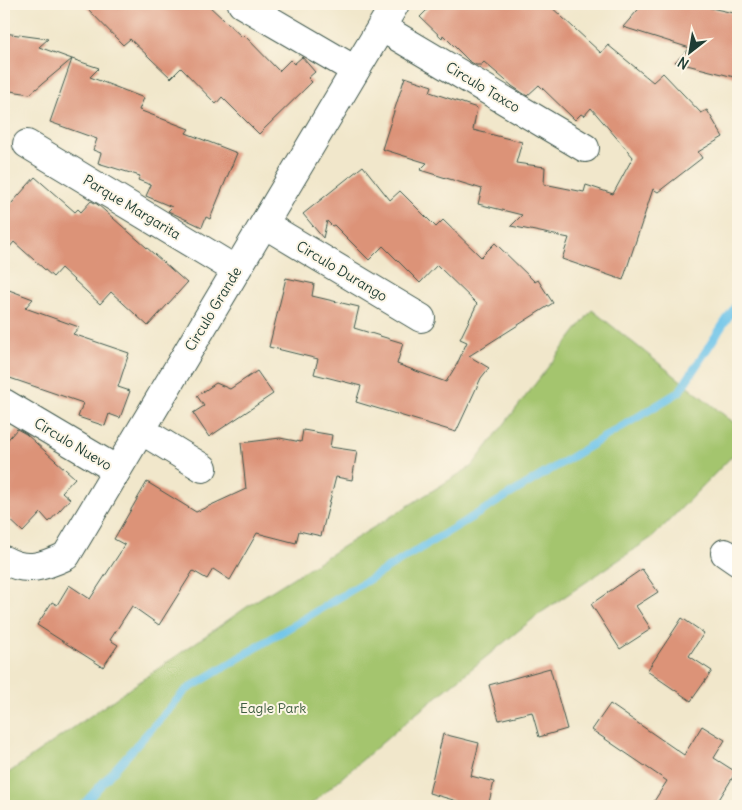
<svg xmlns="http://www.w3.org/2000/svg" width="742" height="810" font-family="Delius,sans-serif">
  <rect width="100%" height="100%" fill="#fcf5e5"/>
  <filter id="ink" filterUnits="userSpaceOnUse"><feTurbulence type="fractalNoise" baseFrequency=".02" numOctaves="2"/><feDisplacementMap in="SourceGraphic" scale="10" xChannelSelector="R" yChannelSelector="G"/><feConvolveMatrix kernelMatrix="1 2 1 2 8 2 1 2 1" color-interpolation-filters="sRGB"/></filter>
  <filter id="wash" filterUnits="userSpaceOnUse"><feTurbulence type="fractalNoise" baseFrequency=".0096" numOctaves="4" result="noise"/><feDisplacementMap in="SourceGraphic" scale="20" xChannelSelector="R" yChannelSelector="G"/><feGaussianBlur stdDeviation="1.12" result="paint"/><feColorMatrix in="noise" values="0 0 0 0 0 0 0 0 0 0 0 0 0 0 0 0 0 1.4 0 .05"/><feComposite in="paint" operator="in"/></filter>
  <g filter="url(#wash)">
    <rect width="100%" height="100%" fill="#f1e7cb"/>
    <path fill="#a4c56e" stroke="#628151" d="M592,310l146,116v24l-84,86 -115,78 -127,103 -103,89h-305v-30l250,-174 218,-136z"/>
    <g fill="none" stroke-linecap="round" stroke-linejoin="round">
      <path stroke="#6dc4ea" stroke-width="8" d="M82,806l104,-116 493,-298 59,-90"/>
    </g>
    <g id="blocks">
      <path fill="#dc9378" d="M83,4h124l35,33 2,-2 35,36 11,-11 4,4 8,-7 13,15 -7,6 4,4 -53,52 -37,-37 -6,7 -35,-36 -10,10 -41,-39 -7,6z
        M433,4h115l53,49 7,-8 45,37 10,-9 38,40 6,-3 16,27 -25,15 4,6 -44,34 -5,-3 -30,91 -61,-21 7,-21 -58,-12 11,-11 -44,-11 4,-15 -62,-19 7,-7 -45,-14 23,-72 27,9 -2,6 47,16 -4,22 49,12 -6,21 29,4 -1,17 40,8 2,-7 27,9 20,-37 -42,-49 -7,8 -3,-2 -6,6 -36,-35 -12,11 -15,-10 -28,-24 -3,3h-5l-7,-4 -26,-26 -1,3 -22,-21z
        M643,4h50l45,10v64l-63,-16 15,-14 -67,-21z
        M4,33l44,6 -9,8 33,12 -42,35 -26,-4z
        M72,59l27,9 -9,9 54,21 -5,12 50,19 -3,4 51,20 -27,66 -4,-2 -4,10 -34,-16 4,-4 -26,-11 5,-11 -13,-5 2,-4 -42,-13 3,-10 -8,-3 4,-11 -47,-17z
        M363,166l27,34 10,-9 36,36 7,-7 38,37 14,-14 40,39 3,-2 15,23 -84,53 20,12 -8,10 -25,54 -100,-30 5,-16 -47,-12 4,-15 -49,-12 17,-69 28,6 -2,12 47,11 -5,21 49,15 -6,21 49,18 11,-18 10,-22 -7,-3 17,-35 -40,-39 -17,18 -37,-37 -14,14 -35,-35 -2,1 -5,-5 -4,17 -20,-24z
        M35,177l40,35 3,-3 3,3 10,-11 6,3 90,79 -39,43 -37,-34 -11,12 -39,-36 -8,9 -39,-35 -10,12v-42z
        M9,290l24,9 -8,9 54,19 -6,7 56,19 -11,34 12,4 -10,27 -11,-4 -4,12 -27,-9 5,-14 -79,-27v-76z
        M257,371l16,23 -64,43 -16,-24 11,-7 -7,-10 19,-13 14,6z
        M17,429l9,5 49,44 -13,14 8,7 -21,23 -8,-9 -18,19 -19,-18v-70z
        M303,430l29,5 -2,12 27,4 -5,29 -16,-3 -15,59 -22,-5 -3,12 -39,-10 -27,47 -17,-11 -6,10 -14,-8 -34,54 -27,-19 -22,34 8,5 -15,22 -66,-42 15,-23 5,3 12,-20 21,14 35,-54 -11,-6 33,-57 49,30 50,-23 -5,-46 39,-5 21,4z
        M642,569l16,23 -22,14 15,23 -31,20 -29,-45z
        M682,618l22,15 -15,23 23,15 -21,30 -44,-30z
        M550,668l17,61 -28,8 -7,-25 -33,8 -10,-35z
        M610,704l74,51 18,-29 23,14 -11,18 22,14 -21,34h-64l16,-25 -75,-51z
        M443,734l36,9 -8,33 23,6 -6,24h-14l-45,-13z"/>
    </g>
  </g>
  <g filter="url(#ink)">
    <use href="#blocks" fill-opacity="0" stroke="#3e564b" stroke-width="1"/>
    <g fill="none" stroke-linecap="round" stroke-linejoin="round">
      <g stroke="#3e564b" stroke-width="30">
        <path id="minor" d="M242,4l113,66
          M381,27l204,121
          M27,144l209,126
          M264,224l157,94
          M4,403l113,67
          M141,430l62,38
          M725,553l13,9
          M4,560c23,13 40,6 62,-4l329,-552"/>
      </g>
      <use href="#minor" stroke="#fff" stroke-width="28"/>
    </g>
  </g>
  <g text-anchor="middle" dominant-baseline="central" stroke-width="4" stroke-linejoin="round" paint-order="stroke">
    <g font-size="14" fill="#1f3d34" stroke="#fcf5e5">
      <text transform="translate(483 87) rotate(31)">Circulo Taxco</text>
      <text transform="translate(132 207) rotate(31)">Parque Margarita</text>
      <text transform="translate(342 271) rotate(31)">Circulo Durango</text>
      <text transform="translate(213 309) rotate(-59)">Circulo Grande</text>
      <text transform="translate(73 444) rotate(31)">Circulo Nuevo</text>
    </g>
    <g font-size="14" fill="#405f42" stroke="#fcf5e5">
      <text x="273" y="708">Eagle Park</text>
    </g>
  </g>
  <rect width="742" height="810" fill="none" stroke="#fcf5e5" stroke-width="20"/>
  <g transform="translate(690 52) rotate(211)" stroke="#fcf5e5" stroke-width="4" paint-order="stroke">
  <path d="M0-4L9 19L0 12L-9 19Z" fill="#1f3d34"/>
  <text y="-8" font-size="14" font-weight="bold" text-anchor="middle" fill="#1f3d34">N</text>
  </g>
</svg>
